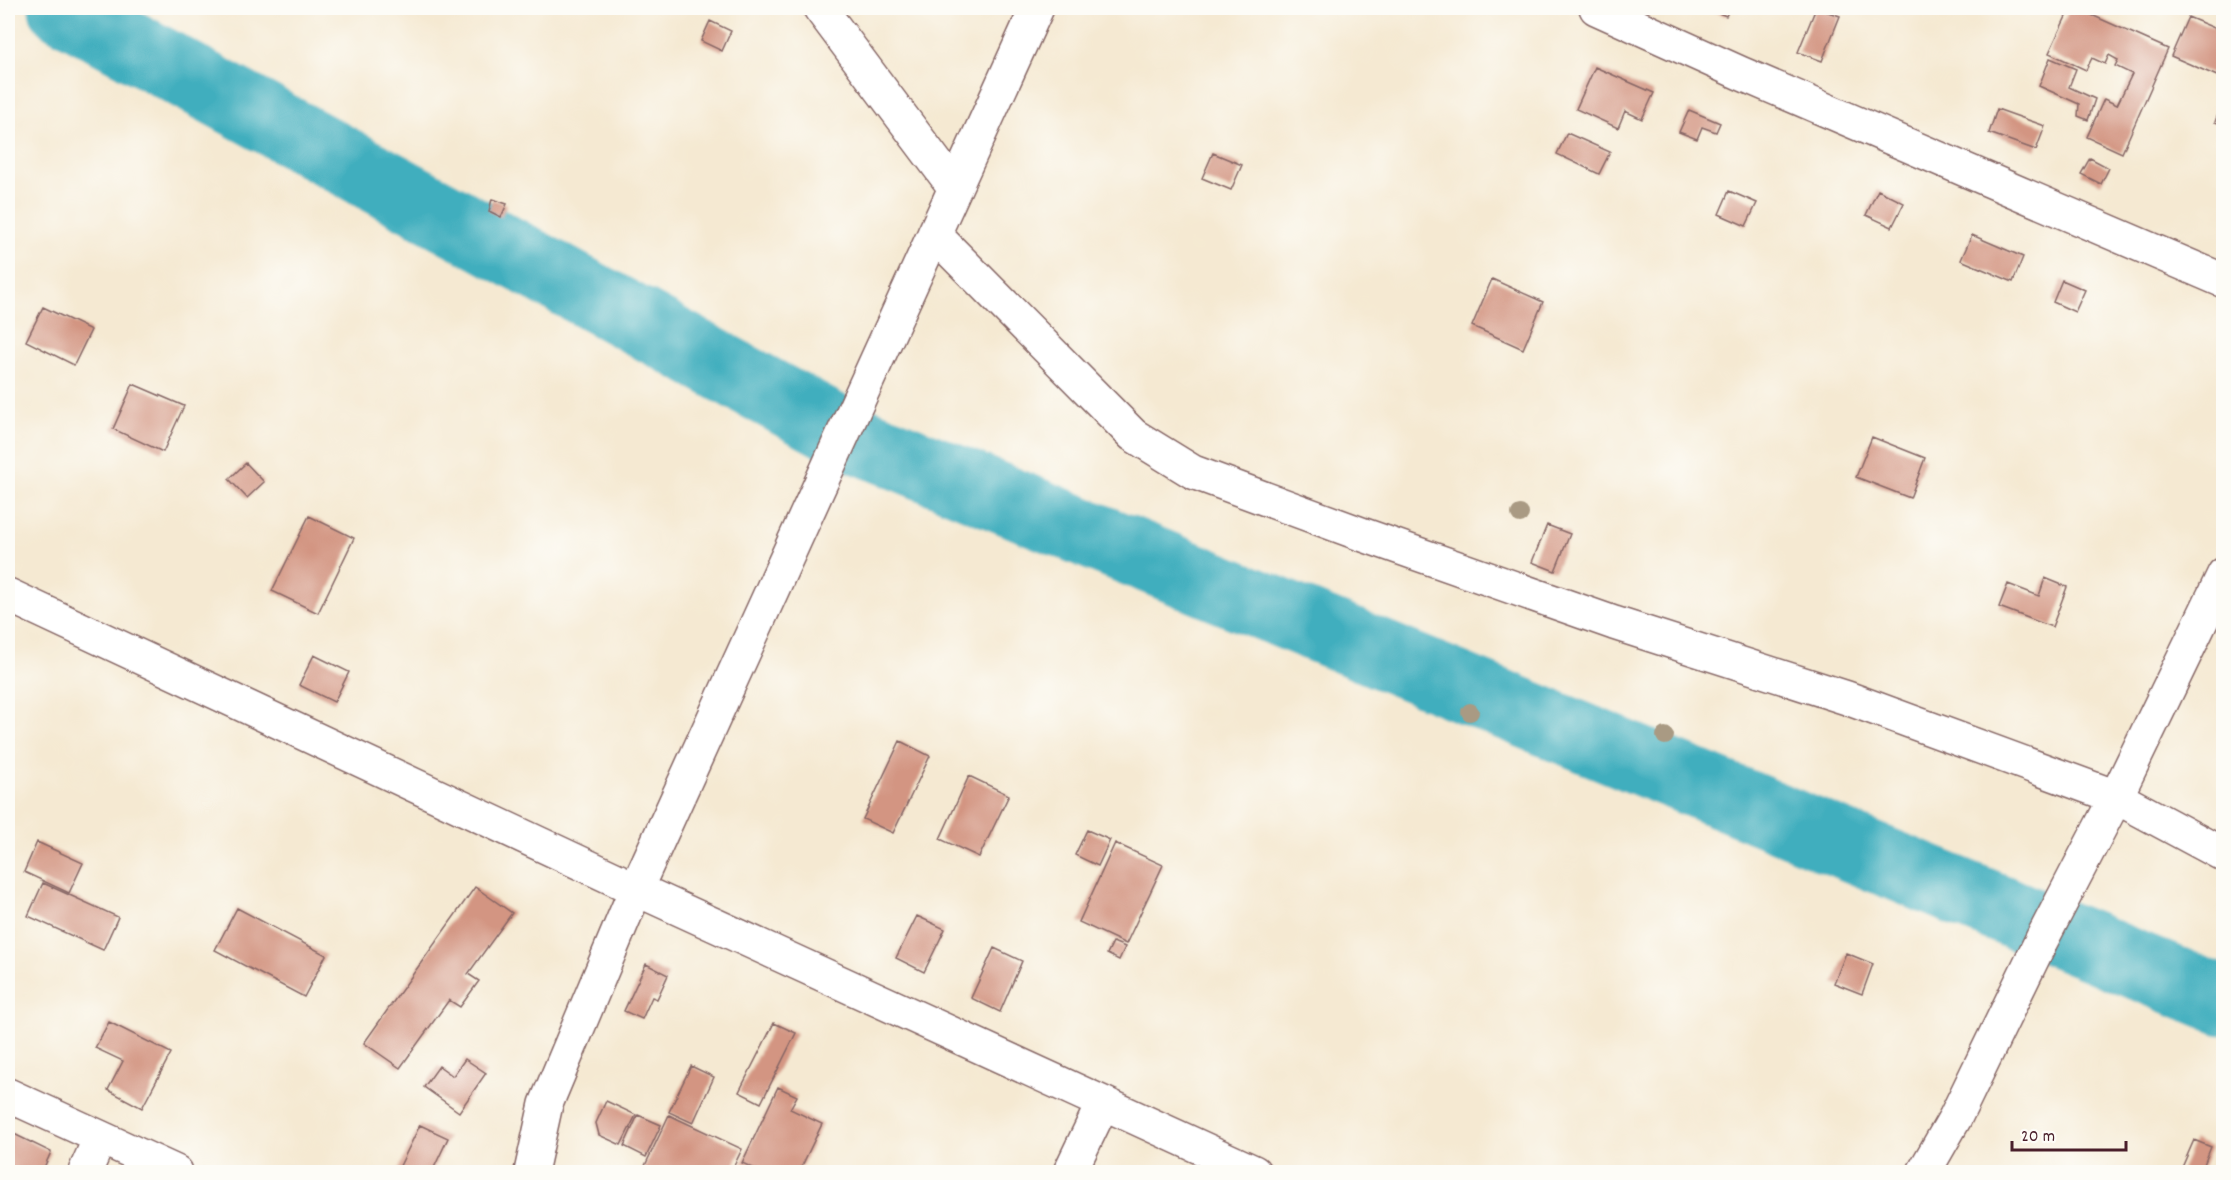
<svg xmlns="http://www.w3.org/2000/svg" width="2231" height="1180" font-family="Dekko,sans-serif">
  <rect width="100%" height="100%" fill="#fdfcf7"/>
  <filter id="ink" filterUnits="userSpaceOnUse"><feTurbulence type="fractalNoise" baseFrequency=".0167" numOctaves="2"/><feDisplacementMap in="SourceGraphic" scale="12" xChannelSelector="R" yChannelSelector="G"/><feConvolveMatrix kernelMatrix="1 2 1 2 8 2 1 2 1" color-interpolation-filters="sRGB"/></filter>
  <filter id="wash" filterUnits="userSpaceOnUse"><feTurbulence type="fractalNoise" baseFrequency=".008" numOctaves="4" result="noise"/><feDisplacementMap in="SourceGraphic" scale="24" xChannelSelector="R" yChannelSelector="G"/><feGaussianBlur stdDeviation="1.35" result="paint"/><feColorMatrix in="noise" values="0 0 0 0 0 0 0 0 0 0 0 0 0 0 0 0 0 1.4 0 .05"/><feComposite in="paint" operator="in"/></filter>
  <g filter="url(#wash)">
    <rect width="100%" height="100%" fill="#f5e9d2"/>
    <g fill="none" stroke-linecap="round" stroke-linejoin="round">
      <path stroke="#41aebe" stroke-width="69" d="M63,8l780,425 1381,568"/>
    </g>
    <g id="blocks">
      <path fill="#d39582" d="M1707,8h23l-4,8z
        M1816,8l24,8 -18,45 -24,-9z
        M2070,8h6l92,41 -46,104 -35,-16 17,-38 13,6 15,-31 -17,-8 3,-6 -9,-5 -4,9 -13,-6 -6,12 -37,-17z
        M2188,17l36,15v10l-6,12 6,2v23l-53,-23z
        M710,21l21,10 -9,20 -21,-10z
        M2050,58l26,11 -7,18 26,12 -7,21 -10,-4 1,-12 -40,-18z
        M1595,67l59,26 -12,26 -17,-8 -7,17 -42,-19z
        M2223,101h1v24l-9,-3z
        M1997,109l48,17 -9,24 -47,-17z
        M1689,110l31,13 -4,9 -14,-5 -5,12 -18,-7z
        M1567,133l43,19 -11,22 -42,-20z
        M1213,153l29,12 -11,25 -29,-12z
        M2090,158l19,10 -8,16 -20,-10z
        M1878,190l26,13 -12,24 -26,-12z
        M1729,191l28,12 -11,23 -27,-12z
        M492,199l15,5 -6,13 -12,-6z
        M1972,235l51,22 -10,25 -52,-22z
        M1492,279l51,23 -20,47 -51,-23z
        M2062,280l23,10 -10,22 -22,-10z
        M43,307l48,23 -17,35 -48,-24z
        M133,384l51,22 -21,46 -50,-23z
        M1872,437l53,21 -15,40 -54,-21z
        M246,463l18,19 -17,16 -18,-19z
        M309,516l45,22 -36,75 -46,-22z
        M1547,525l23,9 -15,37 -23,-9z
        M2045,578l22,9 -15,40 -53,-20 9,-23 31,12z
        M314,655l35,17 -15,30 -35,-17z
        M900,741l30,15 -37,77 -30,-14z
        M969,776l40,19 -30,62 -39,-18z
        M1087,830l23,10 -12,26 -23,-11z
        M37,842l46,21 -14,30 -45,-21z
        M1115,843l48,22 -37,79 -47,-22z
        M43,883l75,34 -15,33 -75,-34z
        M475,887l37,26 -44,61 11,7 -19,26 -11,-7 -49,68 -36,-25z
        M237,908l89,47 -22,42 -89,-47z
        M917,916l28,13 -21,43 -28,-14z
        M1113,942l12,5 -6,13 -12,-6z
        M994,948l28,13 -22,51 -29,-14z
        M1846,953l27,11 -11,30 -28,-11z
        M646,964l22,11 -11,24 -5,-2 -10,22 -18,-8z
        M109,1022l62,31 -29,55 -34,-18 15,-29 -28,-13z
        M774,1023l22,10 -35,70 -22,-11z
        M465,1059l21,14 -27,39 -35,-25 15,-21 14,10z
        M691,1066l23,11 -21,46 -24,-11z
        M778,1087l19,9 -7,13 32,15 -23,48h-37l-20,-9z
        M606,1101l30,14 -15,30 -22,-10 -3,-12z
        M638,1115l23,10 -15,32 -22,-11z
        M669,1115l73,34 -11,23h-89z
        M420,1125l28,13 -16,34 -11,-2 -2,2h-22z
        M12,1133l39,19 -9,20h-34v-29z
        M2194,1140l17,7 -10,25h-21z"/>
    </g>
  </g>
  <g filter="url(#ink)">
    <use href="#blocks" fill-opacity="0" stroke="#866665" stroke-width="1.5"/>
    <g fill="none" stroke-linecap="round" stroke-linejoin="round">
      <g stroke="#866665" stroke-width="36">
        <path id="minor" d="M820,8l135,180
          M1596,8l144,65 484,208
          M934,234l199,201 60,37 168,62 253,89 233,75 269,99 108,58
          M8,595l628,294 618,283
          M8,1095l168,77
          M85,1172l15,-34
          M531,1172l15,-68 90,-215 401,-881
          M1070,1172l33,-69
          M1924,1172l31,-54 87,-179 74,-142 108,-223"/>
      </g>
      <use href="#minor" stroke="#fff" stroke-width="33"/>
    </g>
    <g fill="#a99a83">
      <circle cx="1520" cy="514" r="9"/>
      <circle cx="1470" cy="712" r="9"/>
      <circle cx="1665" cy="736" r="9"/>
    </g>
  </g>
  <rect width="2231" height="1180" fill="none" stroke="#fdfcf7" stroke-width="30"/>
  <path d="M2012 1141v9h114v-9" fill="none" stroke="#4a1f2b" stroke-width="3"/>
  <text x="2021" y="1141" font-size="18" fill="#4a1f2b" stroke="#fdfcf7" stroke-width="4.5" paint-order="stroke">20 m</text>
</svg>
